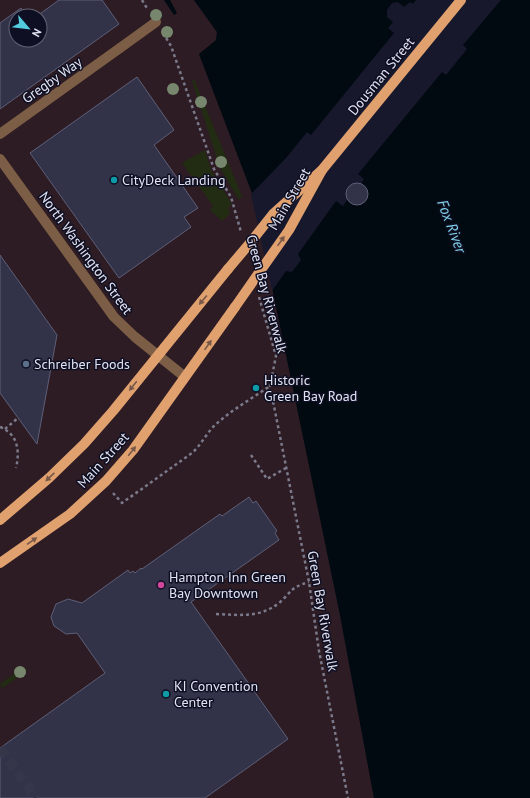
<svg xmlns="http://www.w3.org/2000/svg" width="530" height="798" font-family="'PT Sans',sans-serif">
  <rect width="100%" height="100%" fill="#18182d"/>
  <path fill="#2d1c23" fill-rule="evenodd" d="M0,0h164l10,15 2,-3 -6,-12h24l23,32 -1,8 26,123 11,33 22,103 65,316 34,183h-374zM16,16h24v24h-24z"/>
  <path fill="#222c13" d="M194,79l48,117 -3,4 -19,-32 -28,-87z
    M205,150l6,20 21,34 -4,4 2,6 -8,7 -12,-11 3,-4 -31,-43z
    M24,667l3,4 -25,17 -2,-4z"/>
  <path fill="#000a10" d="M164,0h6l7,13 -3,2z
    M194,0h336v798h-156l-34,-183 -87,-419 -54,-142 17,-14 1,-8z"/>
  <path fill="#18182d" d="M416,0h85l-38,45 4,4 -21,26 -4,-3 -84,102 6,5 -3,5 6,5 1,8 -7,8h-7l-7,-5 -4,6 -7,-5 -38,53 3,6 -9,12 -6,-1 -14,20 -21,-97 35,-36 21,-26 4,3 83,-102 -6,-5 5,-6 -6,-5v-7l5,-7 6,-1 6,5 6,-5 3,2z"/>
  <path fill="#323249" stroke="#5e5f78" d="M59,0h43l17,24 -119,85v-86l21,-15 5,8h-10v24h24v-24h-3z
    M137,77l37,53 -20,15 44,63 -14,9 7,10 -72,51 -89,-125z
    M346 194a11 11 0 1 1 22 0a11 11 0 1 1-22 0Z
    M0,255l57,80 -20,109 -37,-51z
    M249,497l4,6 3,-2 21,30 -2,2 4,7 -88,62 97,137 -83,59h-205v-50l105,-75 -28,-40 -11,1 -12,-8 -3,-9 5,-13 12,-5 14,4 46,-33 2,3 3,-2 2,2 6,-5 1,1 78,-55 2,2z"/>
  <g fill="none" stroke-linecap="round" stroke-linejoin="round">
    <path stroke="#36364b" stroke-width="10" stroke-dasharray="10 5" stroke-linecap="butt" d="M0,748l36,50"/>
    <path stroke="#7a7a8c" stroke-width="2.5" stroke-dasharray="3 3" stroke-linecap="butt" d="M142,0l6,10
      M163,33l8,13 43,123 17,28 10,35
      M259,297l17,59 -6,30 39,196 10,69 29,147
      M0,427c18,7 20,24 16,41
      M5,429l13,-11
      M251,455l16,24 19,-11
      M113,493l9,10 70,-50c9,-8 14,-19 22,-27 16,-15 37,-27 56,-40
      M216,614c23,1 44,4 63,-11 14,-12 10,-15 30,-21"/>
    <path stroke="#7c5e46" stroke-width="10" d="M120,48l36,-26"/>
    <path stroke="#7c5e46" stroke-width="10" d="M0,134l120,-86"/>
    <path stroke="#7c5e46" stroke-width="10" d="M0,159l114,158 21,20 50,40"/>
    <path stroke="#e0a16f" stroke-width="10" d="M250,243l23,-29 49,-44 139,-170
      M0,520l49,-42 35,-34 29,-33 115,-142
      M0,563l70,-49 36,-33 27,-31 102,-143"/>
    <path stroke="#e0a16f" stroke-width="10" d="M228,269l22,-26
      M235,307l54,-77 33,-60"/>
  </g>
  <g fill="#77876e">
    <circle cx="156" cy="15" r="6"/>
    <circle cx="167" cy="32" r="6"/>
    <circle cx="173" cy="89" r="6"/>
    <circle cx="201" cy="102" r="6"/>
    <circle cx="221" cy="162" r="6"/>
    <circle cx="20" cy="672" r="6"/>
  </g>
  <defs><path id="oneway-solid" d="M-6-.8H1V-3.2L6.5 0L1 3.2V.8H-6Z"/></defs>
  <g fill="#785849">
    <use href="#oneway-solid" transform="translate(281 241) rotate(-55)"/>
    <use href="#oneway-solid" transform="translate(203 300) rotate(130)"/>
    <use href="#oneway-solid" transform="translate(208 345) rotate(-55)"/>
    <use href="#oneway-solid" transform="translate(133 386) rotate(129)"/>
    <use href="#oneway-solid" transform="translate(132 451) rotate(-51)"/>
    <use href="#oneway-solid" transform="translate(50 477) rotate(137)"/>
    <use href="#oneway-solid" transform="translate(32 541) rotate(-34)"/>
  </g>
  <g fill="#0f9aa8" stroke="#0f0f23" stroke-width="1.5">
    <circle cx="114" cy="180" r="4"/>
    <circle cx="256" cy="388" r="4"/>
    <circle cx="166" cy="694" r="4"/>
  </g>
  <circle fill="#5c6f8a" stroke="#0f0f23" stroke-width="1.5" cx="26" cy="364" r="4"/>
  <circle fill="#d1479c" stroke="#0f0f23" stroke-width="1.5" cx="161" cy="585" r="4"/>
  <g text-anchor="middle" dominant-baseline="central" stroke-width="3" stroke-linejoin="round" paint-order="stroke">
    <g font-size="14" fill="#e2e3f2" stroke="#0f0f23">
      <text transform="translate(381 76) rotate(-51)">Dousman Street</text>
      <text transform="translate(52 80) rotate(-35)">Gregby Way</text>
      <text transform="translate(289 199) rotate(-60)">Main Street</text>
      <text transform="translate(86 253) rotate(54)">North Washington Street</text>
      <text transform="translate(267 294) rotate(75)">Green Bay Riverwalk</text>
      <text transform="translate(103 460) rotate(-48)">Main Street</text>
      <text transform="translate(323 611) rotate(80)">Green Bay Riverwalk</text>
    </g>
    <g font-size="14" fill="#e2e3f2" stroke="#0f0f23" text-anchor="start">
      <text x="122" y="180">CityDeck Landing</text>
      <text x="34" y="364">Schreiber Foods</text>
      <text x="264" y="380">Historic<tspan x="264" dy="16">Green Bay Road</tspan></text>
      <text x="169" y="577">Hampton Inn Green<tspan x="169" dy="16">Bay Downtown</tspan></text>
      <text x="174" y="686">KI Convention<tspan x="174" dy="16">Center</tspan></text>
    </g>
    <g font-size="15" font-style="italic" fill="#7ed1e7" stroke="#0f0f23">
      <text transform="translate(452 226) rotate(69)">Fox River</text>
    </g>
  </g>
  <g transform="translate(28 28) rotate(118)"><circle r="19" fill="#0f0f23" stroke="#636476"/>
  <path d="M0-3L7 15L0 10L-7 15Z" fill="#54cadd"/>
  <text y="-6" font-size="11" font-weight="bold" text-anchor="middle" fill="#e2e3f2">N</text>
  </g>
</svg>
